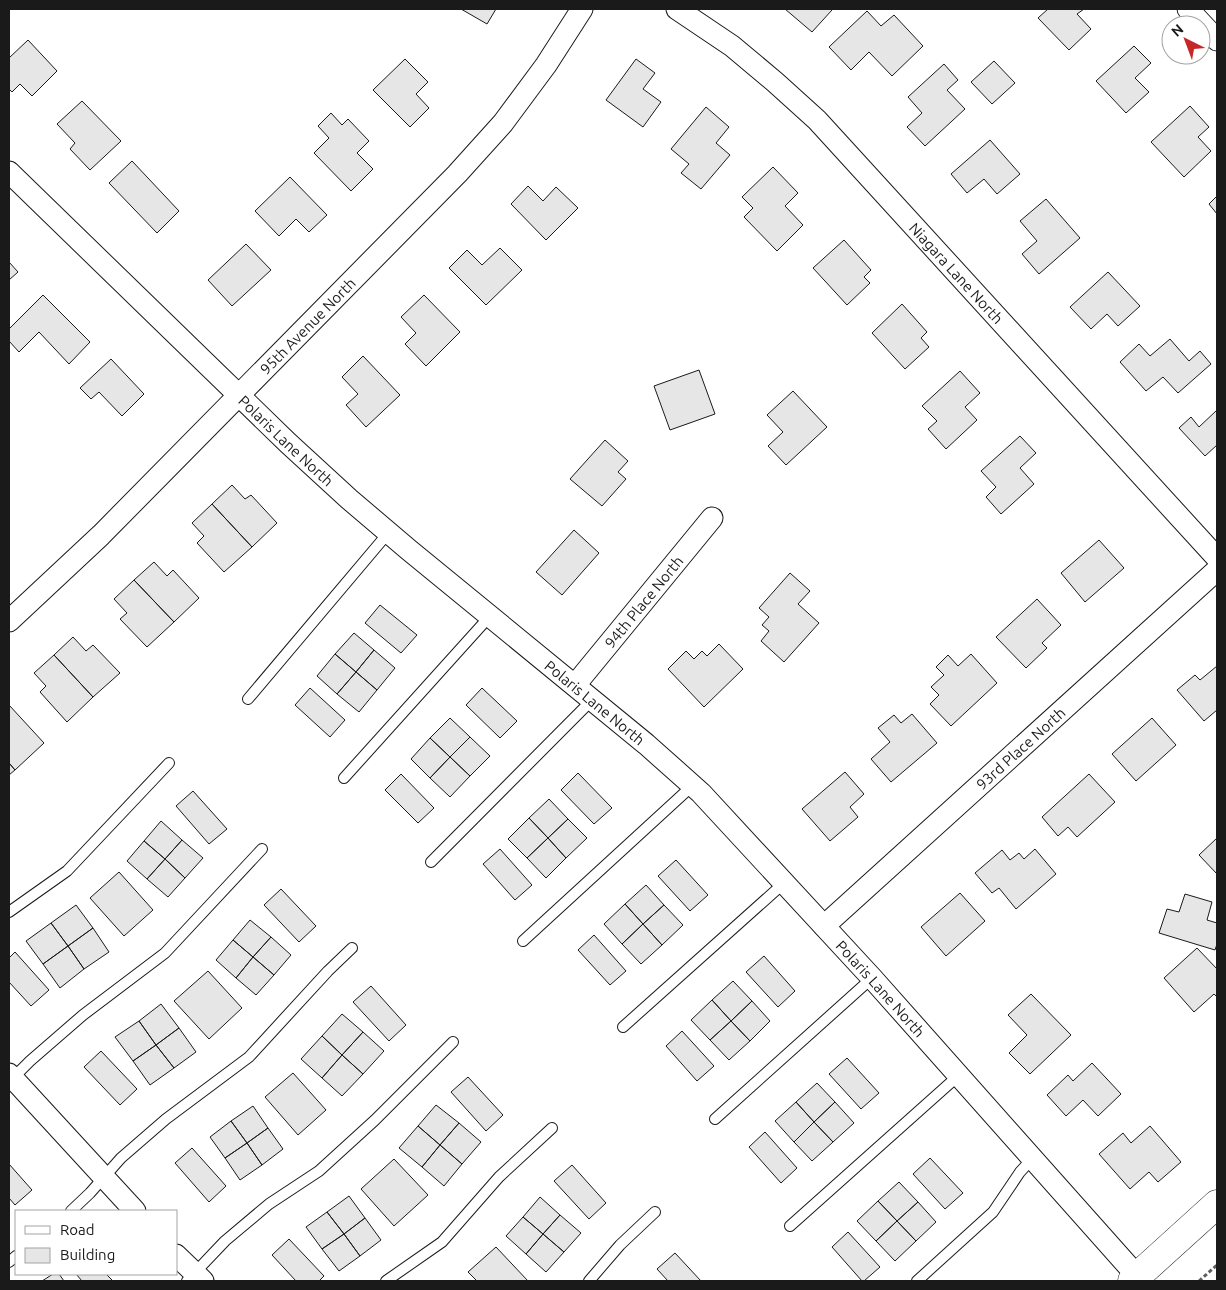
<svg xmlns="http://www.w3.org/2000/svg" width="1226" height="1290" font-family="Ubuntu,sans-serif">
  <rect width="100%" height="100%" fill="#fff"/>
  <path fill="#e6e6e6" stroke="#1a1a1a" d="M461,9h35l-9,15z
    M785,9h46l1,1 -20,22z
    M1048,9h36l-7,5 14,15 -22,21 -31,-32z
    M867,11l14,15 13,-11 29,31 -31,30 -23,-24 -18,18 -22,-23z
    M28,40l29,31 -25,25 -12,-12 -8,8 -3,-3v-31z
    M1134,46l17,17 -16,15 14,14 -23,21 -30,-32z
    M405,59l23,23 -12,12 13,14 -19,19 -37,-37z
    M636,59l19,14 -12,16 18,13 -18,25 -37,-27z
    M994,61l21,22 -23,21 -21,-22z
    M944,64l14,16 -11,10 18,19 -40,37 -18,-19 15,-14 -14,-16z
    M82,101l39,40 -31,29 -20,-21 5,-6 -18,-19z
    M1190,106l19,21 -11,10 13,14 -27,26 -33,-35z
    M706,107l23,20 -13,16 14,12 -29,34 -20,-16 8,-9 -18,-15z
    M331,113l11,12 6,-6 21,22 -12,12 16,16 -22,22 -37,-38 15,-15 -11,-12z
    M990,140l30,34 -23,20 -13,-15 -17,14 -16,-19z
    M132,161l47,50 -22,22 -48,-50z
    M773,167l25,26 -13,13 18,19 -26,26 -33,-34 9,-9 -11,-11z
    M290,177l37,38 -18,17 -13,-13 -17,17 -24,-25z
    M528,186l15,15 13,-14 22,21 -32,32 -35,-36z
    M1217,196v18l-8,-10z
    M1046,199l34,39 -41,36 -17,-20 15,-13 -17,-20z
    M844,240l27,30 -7,7 6,6 -23,22 -34,-37z
    M246,244l25,26 -39,36 -24,-26z
    M500,248l22,22 -36,35 -37,-37 18,-18 15,15z
    M9,262l9,10 -9,8z
    M1108,272l32,34 -22,20 -11,-12 -16,15 -21,-22z
    M43,295l47,47 -21,22 -30,-32 -20,20 -10,-11v-12z
    M424,295l36,37 -34,34 -21,-22 11,-11 -15,-16z
    M902,304l25,28 -6,6 8,9 -24,22 -33,-36z
    M1170,339l19,22 11,-10 11,13 -33,29 -15,-16 -17,14 -26,-29 19,-18 11,12z
    M363,356l37,39 -34,32 -20,-22 12,-11 -16,-17z
    M111,359l33,35 -22,22 -23,-24 -8,7 -11,-11z
    M699,370l16,44 -45,16 -16,-44z
    M960,371l20,22 -15,14 12,13 -31,29 -18,-20 9,-8 -15,-15z
    M793,391l34,36 -41,38 -18,-19 15,-14 -16,-17z
    M1217,410v35l-12,11 -26,-28 12,-11 8,10z
    M1020,436l16,17 -16,15 14,16 -33,30 -15,-17 10,-10 -15,-16z
    M605,440l23,21 -10,11 8,7 -24,27 -32,-27z
    M232,485l13,14 6,-4 26,28 -25,24 -40,-43z
    M212,504l40,43 -28,25 -27,-29 7,-7 -12,-13z
    M574,530l25,23 -37,42 -26,-23z
    M1099,540l25,28 -39,34 -24,-29z
    M154,562l13,14 6,-6 26,28 -25,24 -40,-42z
    M790,573l20,18 -12,13 21,19 -35,39 -23,-21 8,-10 -7,-6 7,-8 -10,-9z
    M134,580l40,42 -27,25 -27,-28 7,-6 -13,-14z
    M1037,599l24,26 -19,18 5,5 -21,20 -30,-31z
    M380,605l37,30 -16,18 -36,-30z
    M354,633l20,17 -18,22 -21,-18z
    M73,637l13,14 7,-6 27,28 -27,24 -39,-42z
    M719,644l24,25 -39,38 -36,-38 18,-18 8,8 8,-8 5,5z
    M374,650l21,18 -18,22 -21,-18z
    M335,654l21,18 -19,22 -20,-18z
    M971,654l26,29 -46,43 -21,-22 9,-9 -8,-8 13,-12 -8,-8 12,-12 10,11z
    M54,655l39,42 -26,25 -27,-30 6,-6 -12,-13z
    M1217,666v44l-13,11 -27,-31 18,-15 5,5z
    M356,672l21,18 -18,22 -22,-18z
    M310,688l35,32 -15,17 -35,-32z
    M482,688l35,33 -17,17 -34,-33z
    M9,705l35,38 -29,27 -6,-7z
    M912,714l25,29 -46,39 -20,-23 19,-17 -12,-14 16,-13 7,8z
    M450,718l20,19 -20,20 -20,-19z
    M1152,718l24,27 -40,36 -24,-27z
    M470,737l20,19 -20,20 -20,-19z
    M430,738l20,19 -20,21 -19,-19z
    M450,757l20,19 -20,21 -20,-19z
    M9,763l6,7 -6,5z
    M845,772l19,22 -14,13 8,10 -28,24 -28,-32z
    M578,773l34,35 -18,16 -33,-34z
    M401,774l33,34 -16,15 -33,-33z
    M1089,774l26,28 -38,35 -9,-10 -10,9 -16,-19z
    M193,791l34,38 -18,15 -33,-38z
    M549,799l19,20 -20,19 -19,-20z
    M529,818l19,20 -21,20 -19,-19z
    M568,819l19,19 -21,20 -18,-20z
    M161,821l21,19 -17,19 -21,-18z
    M548,838l18,20 -20,20 -19,-20z
    M1217,838v36l-18,-19z
    M182,840l21,18 -18,20 -20,-19z
    M144,841l21,18 -18,20 -20,-18z
    M500,849l32,36 -17,15 -32,-36z
    M1035,849l21,25 -40,35 -17,-21 -7,5 -17,-20 27,-23 8,10 9,-7 5,6z
    M165,859l20,19 -17,19 -21,-18z
    M676,860l32,35 -18,16 -32,-35z
    M119,872l34,38 -29,26 -34,-38z
    M646,885l18,20 -21,19 -18,-20z
    M281,889l35,37 -17,16 -35,-37z
    M960,893l25,28 -39,35 -25,-29z
    M1185,894l27,8 -5,18 10,3v21l-2,6 -56,-17 8,-24 12,3z
    M625,904l18,20 -21,20 -18,-20z
    M76,905l17,23 -25,18 -17,-23z
    M664,905l19,20 -21,20 -19,-21z
    M250,920l21,17 -18,20 -20,-17z
    M51,923l17,23 -25,18 -17,-23z
    M643,924l19,21 -21,19 -19,-20z
    M93,928l16,24 -25,17 -16,-23z
    M594,935l32,36 -16,14 -32,-35z
    M271,937l20,18 -17,20 -21,-18z
    M233,940l20,17 -17,21 -20,-18z
    M68,946l16,23 -24,19 -17,-24z
    M1197,948l20,21v28l-3,-3 -20,18 -30,-34z
    M15,952l34,38 -18,16 -22,-24v-24z
    M764,956l31,35 -17,16 -32,-35z
    M253,957l21,18 -18,20 -20,-17z
    M208,971l34,37 -33,31 -35,-38z
    M733,981l19,20 -21,20 -19,-21z
    M371,986l35,39 -17,16 -36,-39z
    M1031,994l40,41 -41,39 -21,-21 18,-18 -19,-20z
    M712,1000l19,21 -21,19 -19,-20z
    M752,1001l18,20 -20,20 -19,-20z
    M161,1004l18,24 -23,17 -17,-24z
    M342,1014l21,18 -21,23 -20,-19z
    M139,1021l17,24 -23,16 -18,-24z
    M731,1021l19,20 -21,19 -19,-20z
    M179,1028l17,24 -22,16 -18,-23z
    M682,1031l32,35 -17,15 -31,-35z
    M363,1032l21,19 -21,23 -21,-19z
    M322,1036l20,19 -20,23 -21,-19z
    M156,1045l18,23 -24,17 -17,-24z
    M101,1051l36,38 -17,16 -36,-38z
    M342,1055l21,19 -21,22 -20,-18z
    M847,1058l32,35 -18,16 -32,-35z
    M1092,1063l29,31 -23,22 -15,-16 -17,16 -19,-21 21,-20 5,6z
    M293,1073l33,37 -28,25 -33,-38z
    M468,1077l35,38 -17,16 -35,-39z
    M817,1083l18,19 -21,20 -18,-20z
    M796,1102l18,20 -20,20 -19,-21z
    M835,1102l19,21 -21,19 -19,-20z
    M436,1105l23,18 -19,22 -22,-19z
    M253,1106l15,22 -21,15 -16,-22z
    M231,1121l16,22 -22,15 -15,-21z
    M814,1122l19,20 -21,19 -18,-19z
    M459,1123l22,19 -19,22 -22,-19z
    M418,1126l22,19 -18,22 -23,-19z
    M1150,1126l31,36 -23,20 -9,-10 -19,17 -31,-35 24,-21 8,10z
    M268,1128l15,21 -21,16 -15,-22z
    M765,1132l32,36 -16,15 -32,-36z
    M247,1143l15,22 -22,15 -15,-22z
    M440,1145l22,19 -18,22 -22,-19z
    M192,1148l34,38 -17,16 -34,-39z
    M930,1158l33,35 -18,16 -32,-35z
    M394,1159l34,36 -34,31 -33,-37z
    M9,1164l23,26 -17,15 -6,-7z
    M572,1165l34,38 -17,16 -35,-38z
    M899,1182l19,20 -21,19 -19,-20z
    M349,1196l16,22 -21,16 -17,-22z
    M540,1197l20,18 -17,19 -20,-17z
    M878,1201l19,20 -21,20 -19,-20z
    M918,1202l18,20 -20,19 -19,-20z
    M327,1212l17,22 -22,15 -16,-22z
    M560,1215l21,18 -17,19 -21,-18z
    M523,1217l20,17 -17,20 -20,-18z
    M365,1218l16,22 -21,16 -16,-22z
    M897,1221l19,20 -21,20 -19,-20z
    M848,1232l32,35 -16,14h-2l-30,-34z
    M344,1234l16,22 -21,15 -17,-22z
    M543,1234l21,18 -18,20 -20,-18z
    M289,1239l35,37 -5,5h-23l-24,-26z
    M496,1247l32,34h-51l-9,-9z
    M675,1253l26,28h-33l-11,-12z
    M53,1274h6l5,7h-22z
    M76,1274h30l7,7h-31z"/>
  <g fill="none" stroke-linecap="round" stroke-linejoin="round">
    <g stroke="#1a1a1a" stroke-width="12">
      <path id="service" d="M248,699l141,-167
        M344,778l146,-162
        M431,862l161,-162
        M9,912l58,-41 102,-108
        M523,941l169,-155
        M623,1027l161,-144
        M11,1080l19,-19 53,-46 82,-62 97,-104
        M715,1119l157,-141
        M71,1211l19,-18 31,-35 45,-39 83,-62 79,-86 24,-23
        M790,1226l168,-150
        M9,1262l7,-6
        M187,1281l38,-40 44,-37 50,-33 56,-51 78,-78
        M386,1281l56,-39 57,-65 53,-49
        M589,1281l31,-36 35,-33
        M917,1281l76,-69 27,-40 12,-13"/>
    </g>
    <g stroke="#1a1a1a" stroke-width="23">
      <g id="minor">
        <path id="s1" d="M677,9l55,37 43,36 42,38 400,438"/>
        <path d="M1188,9l29,31"/>
        <path id="s2" d="M9,172l211,205 68,66 61,56 60,51 237,194 55,49 171,185 265,298"/>
        <path id="s3" d="M9,621l92,-86 356,-361 46,-51 43,-58 36,-56"/>
        <path id="s4" d="M575,685l137,-167"/>
        <path id="s5" d="M824,926l393,-356"/>
        <path d="M9,1074l126,137"/>
        <path d="M176,1255l27,26"/>
      </g>
    </g>
    <g stroke="#1a1a1a" stroke-width="29">
      <path id="secondary" d="M1132,1281l85,-77"/>
    </g>
    <path stroke="#5f5f5f" stroke-width="3" stroke-dasharray="4 2.5" stroke-linecap="butt" d="M1199,1281l18,-16"/>
    <use href="#service" stroke="#fff" stroke-width="10"/>
    <use href="#minor" stroke="#fff" stroke-width="21"/>
    <use href="#secondary" stroke="#fff" stroke-width="28"/>
  </g>
  <g text-anchor="middle" dominant-baseline="central" stroke-width="4" stroke-linejoin="round" paint-order="stroke">
    <g font-size="15" fill="#1a1a1a" stroke="#fff">
      <text stroke="none"><textPath href="#s1" startOffset="386">Niagara Lane North</textPath></text>
      <text stroke="none"><textPath href="#s3" startOffset="420">95th Avenue North</textPath></text>
      <text stroke="none"><textPath href="#s2" startOffset="386">Polaris Lane North</textPath></text>
      <text stroke="none"><textPath href="#s4" startOffset="108">94th Place North</textPath></text>
      <text stroke="none"><textPath href="#s2" startOffset="791">Polaris Lane North</textPath></text>
      <text stroke="none"><textPath href="#s5" startOffset="265">93rd Place North</textPath></text>
      <text stroke="none"><textPath href="#s2" startOffset="1196">Polaris Lane North</textPath></text>
    </g>
  </g>
  <rect width="1226" height="1290" fill="none" stroke="#1a1a1a" stroke-width="20"/>
  <rect x="15" y="1210" width="162" height="65" fill="#ffffff" stroke="#a3a3a3"/>
  <rect x="25" y="1226" width="25" height="8" fill="#ffffff" stroke="#a3a3a3"/>
  <text x="60" y="1235" font-size="15" fill="#1a1a1a">Road</text>
  <rect x="25" y="1248" width="25" height="15" fill="#e6e6e6" stroke="#a3a3a3"/>
  <text x="60" y="1260" font-size="15" fill="#1a1a1a">Building</text>
  <g transform="translate(1186 40) rotate(318)"><circle r="24" fill="#ffffff" stroke="#a3a3a3"/>
  <path d="M0-4L9 19L0 12L-9 19Z" fill="#c62828"/>
  <text y="-8" font-size="14" font-weight="bold" text-anchor="middle" fill="#1a1a1a">N</text>
  </g>
</svg>
